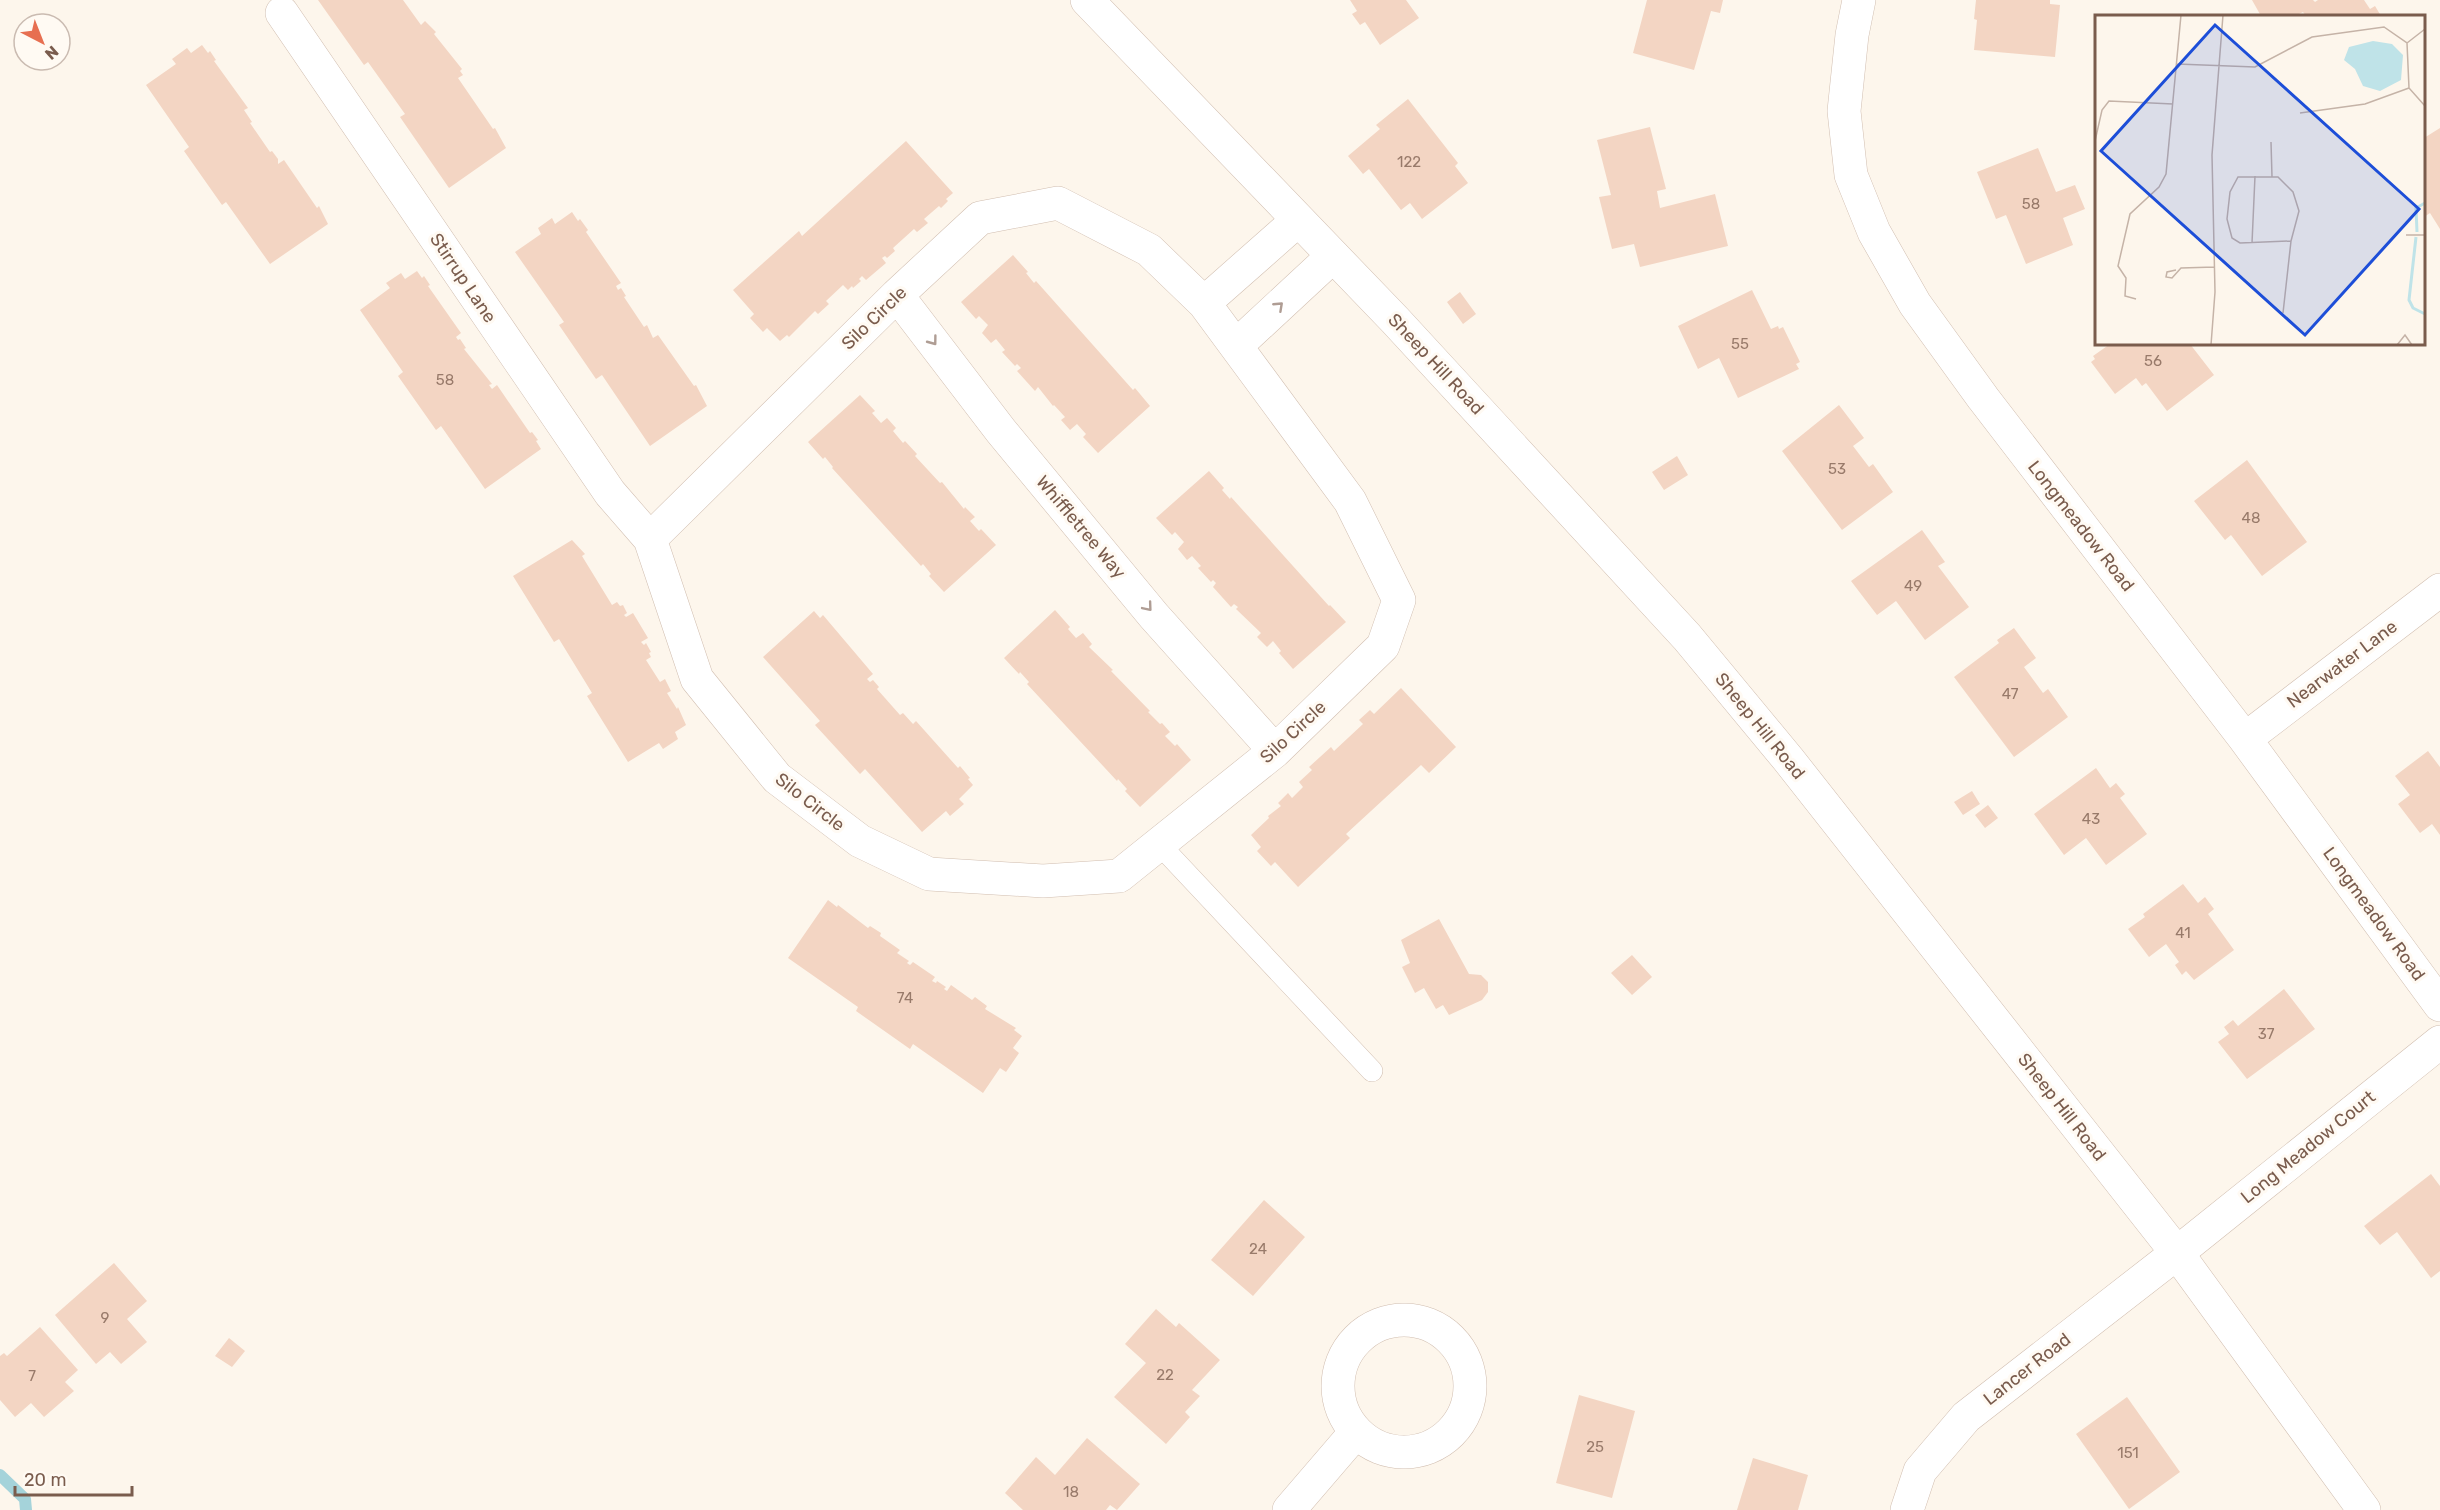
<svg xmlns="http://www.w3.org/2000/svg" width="2440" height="1510" font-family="Rubik,sans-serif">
  <rect width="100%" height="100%" fill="#fdf6ec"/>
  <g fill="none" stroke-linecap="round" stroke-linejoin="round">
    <path stroke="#a5d3da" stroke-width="12" d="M0,1475l25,24 1,11"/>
  </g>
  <path fill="#f3d5c3" d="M318,0h85l18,25 4,-4 11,11 -2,2 28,35 -2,2 3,4 -5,3 35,51 2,-1 11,20 -57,40 -49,-71 5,-3 -37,-52 -4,3z
    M1350,0h56l13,18 -39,27 -15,-23 -5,3 -8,-11 5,-3z
    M1647,0h76l-3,13 -9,-2 -17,59 -61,-17z
    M1976,0h74v4l10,1 -5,52 -81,-7 3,-30 -3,-1z
    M2252,0h61l2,2 3,-2h46l6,9 5,-3 6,10h-75l-3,-4 -8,4h-34z
    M202,45l6,8 2,-2 6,9 -2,1 34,47 -4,2 8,12 -2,1 20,29 2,-1 6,8v5l6,-4 33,48 2,-2 9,18 -58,40 -44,-62 -4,3 -38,-54 5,-4 -43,-62 30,-21 -4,-5 15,-11 4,5z
    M1408,99l50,64 -3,3 13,17 -46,36 -12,-16 -9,7 -32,-41 -6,5 -15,-18 32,-27 -4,-4z
    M1650,127l16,62 -9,2 3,17 55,-14 13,52 -88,21 -6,-23 -22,5 -13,-52 12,-2 -14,-55z
    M2440,128v101l-10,-16 -6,4v-79z
    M906,141l47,52 -7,6 2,2 -7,7 -2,-2 -15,13 4,4 -11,9 -3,-3 -21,19 2,3 -8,7 -2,-2 -3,2 4,5 -20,17 -4,-4 -3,3 2,2 -8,7 -1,-2 -4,4 -5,-5 -17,16 3,3 -11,10 -3,-3 -26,26 -2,-2 -7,6 -13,-13 -4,4 -13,-14 4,-4 -21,-24 66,-59 3,5z
    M2038,148l18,44 19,-7 10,24 -22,9 10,27 -47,19 -20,-49 -10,4 -19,-47z
    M572,212l6,9 2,-2 8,11 -2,2 35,51 -5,3 2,4 3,-2 5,8 -2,1 20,30 3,-2 6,13 5,-3 36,51 2,-1 11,21 -57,40 -48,-71 -6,4 -37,-54 5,-3 -49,-70 26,-18 -3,-6 14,-10 3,6z
    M1013,255l15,17 -2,1 8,10 2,-2 97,109 2,-2 15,18 -52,47 -15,-16 3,-3 -9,-10 -7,6 -9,-10 4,-3 -11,-12 -1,1 -15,-19 -3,4 -18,-20 4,-3 -4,-4 -2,2 -13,-14 3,-2 -9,-11 -5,4 -9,-10 6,-8 -9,-9 -3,3 -15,-17z
    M417,271l5,7 2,-2 6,9 -2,1 33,47 -5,4 2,3 2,-1 6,9 -2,1 28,35 -3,1 3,4 5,-4 33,48 2,-1 6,8 -2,1 5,8 -56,40 -44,-63 -5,4 -38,-54 5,-4 -43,-62 30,-22 -4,-5 15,-10 4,6z
    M1752,290l19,39 7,-3 1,3 4,-2 17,35 -4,2 3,5 -61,29 -19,-40 -21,11 -20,-43z
    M1460,292l16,22 -13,10 -16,-22z
    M2110,344h80l24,31 -47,36 -21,-28 -4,3 -6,-8 -21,16 -24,-32 4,-3 -2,-3z
    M860,395l15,16 -3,2 9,10 6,-5 9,10 -3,3 10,12 2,-2 12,13 -2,2 25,27 2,-1 22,27 1,-2 10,10 -5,4 9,10 2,-2 15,16 -52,47 -15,-16 2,-2 -8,-10 -2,2 -89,-98 1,-1 -8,-10 -2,2 -15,-17z
    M1839,405l25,33 -11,8 16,21 4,-3 20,28 -51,38 -60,-79z
    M1677,456l11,19 -24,15 -12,-18z
    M2247,460l60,82 -45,34 -31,-41 -6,5 -31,-39z
    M1209,471l15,17 -2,2 8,9 1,-2 98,109 1,-1 16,17 -53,47 -14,-16 2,-2 -8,-10 -6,6 -10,-10 4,-4 -25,-24 2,-2 -4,-3 -3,3 -18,-20 3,-4 -3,-3 -2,2 -13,-14 3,-2 -9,-10 -5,4 -9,-11 6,-7 -9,-10 -3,3 -16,-17z
    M1922,530l23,32 -7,4 31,41 -44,33 -29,-39 -19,14 -26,-34z
    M572,540l13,14 -3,2 30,49 5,-3 3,4 3,-1 4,8 -3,2 2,2 7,-4 15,25 -7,4 3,3 2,-2 5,9 -2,1 2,4 -5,3 14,22 5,-3 6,12 -4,2 10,16 1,-2 8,18 -11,7 3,7 -15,10 -4,-6 -31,19 -41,-66 5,-3 -33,-54 -5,3 -41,-66z
    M1055,610l15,17 -2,2 8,9 7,-5 9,11 -3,3 24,23 -2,1 39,40 -2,1 12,12 2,-1 8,9 -5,4 10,10 2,-2 14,16 -51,47 -15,-16 2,-2 -9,-10 -1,2 -90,-97 2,-2 -9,-10 -1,2 -15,-16z
    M814,611l6,7 3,-3 50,59 -6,5 3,3 3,-2 6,7 -2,2 23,26 3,-2 10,11 3,-3 42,47 2,-2 10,12 -2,1 5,6 -14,14 5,5 -14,12 -4,-5 -24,21 -57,-63 -5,5 -45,-49 5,-4 -57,-64z
    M2014,628l22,30 -12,9 19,26 5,-4 20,28 -54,40 -60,-80 45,-34 -2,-3z
    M1401,688l55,59 -27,26 -8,-8 -75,69 4,4 -52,49 -23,-25 -4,4 -14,-15 4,-4 -10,-12 18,-17 -1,-2 13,-10 -3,-3 10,-10 4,5 11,-11 -4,-5 13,-12 -3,-3 22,-20 3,4 29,-27 -4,-4 11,-10 4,4z
    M2428,751l12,16v68l-8,-11 -12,9 -22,-29 12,-9 -15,-19z
    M2096,768l14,20 6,-5 9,11 -5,4 27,36 -41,31 -20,-27 -22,17 -30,-41z
    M1972,791l8,13 -17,11 -9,-13z
    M1988,805l10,13 -13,10 -10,-13z
    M2183,884l15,19 7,-6 9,12 -6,5 26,36 -40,30 -8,-9 -4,4 -7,-10 4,-3 -13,-18 -17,13 -21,-28 17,-12 -2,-3z
    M828,900l9,7 1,-2 30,23 2,-2 11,7 -1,3 20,14 -3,3 12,8 -2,2 3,2 3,-3 22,15 -3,4 4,2 1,-2 9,6 -2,2 3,2 4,-6 21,15 3,-3 12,9 -2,3 31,19 -2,2 8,6 -9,12 6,5 -13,19 -6,-4 -17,25 -70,-49 -3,5 -54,-38 2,-4 -70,-49z
    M1439,919l30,55 12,1 7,7v10l-6,8 -33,15 -6,-10 -7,4 -12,-21 -9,5 -13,-26 8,-4 -9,-23z
    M1632,955l20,22 -20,18 -21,-22z
    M2284,989l31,40 -68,50 -29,-37 11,-8 -5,-7 9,-7 5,6z
    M2431,1174l9,12v85l-9,7 -34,-46 -17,13 -16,-19z
    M1264,1200l41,37 -52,59 -42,-36z
    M114,1263l33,38 -20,18 20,23 -26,22 -11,-12 -14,12 -41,-49z
    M1156,1309l20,18 3,-4 41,37 -28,30 8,6 -15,16 5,5 -24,27 -52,-47 32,-34 -21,-19z
    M40,1327l38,43 -13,12 9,9 -30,26 -13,-14 -16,14 -15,-17v-44l4,-3 3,3z
    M229,1338l16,13 -13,16 -17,-11z
    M1579,1395l56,16 -23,87 -56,-15z
    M2127,1397l53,75 -51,37 -53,-75z
    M1087,1438l53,46 -23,26 -7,-5 -4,5h-83l-18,-17 31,-36 19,18z
    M1753,1458l55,17 -10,35h-61z"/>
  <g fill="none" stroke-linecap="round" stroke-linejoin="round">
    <g stroke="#d1beb0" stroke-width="22">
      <path id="service" d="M1159,844l213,227"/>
    </g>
    <g stroke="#d1beb0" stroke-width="34">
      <path id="minor" d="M1859,0l-7,35 -8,76 7,64 23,57 41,72 68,94 262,341 195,266
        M282,13l328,480 40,46
        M1058,203l91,47 55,53 146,198 49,99 -16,46 -108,105 -156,125 -76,5 -114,-7 -69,-33 -83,-63 -80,-99 -47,-140 247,-244 83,-77z
        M897,295l104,136 153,185 121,135
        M1204,303l94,-83
        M1236,346l97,-90
        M2245,739l195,-149
        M1338 1386a66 66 0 1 1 132 0a66 66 0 1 1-132 0Z
        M1289,1510l67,-78
        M1907,1510l13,-39 46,-54 211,-164 263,-211"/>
    </g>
    <g stroke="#d1beb0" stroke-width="34">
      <path id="tertiary" d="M1087,0l308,320 292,317 101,122 389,494 187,257"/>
    </g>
    <use href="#service" stroke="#fff" stroke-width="21"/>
    <use href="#minor" stroke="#fff" stroke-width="33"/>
    <use href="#tertiary" stroke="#fff" stroke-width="33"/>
  </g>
  <defs><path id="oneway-chevron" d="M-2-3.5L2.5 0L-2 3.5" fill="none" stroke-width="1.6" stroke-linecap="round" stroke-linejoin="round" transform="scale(1.5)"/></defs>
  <g stroke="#af9d94">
    <use href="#oneway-chevron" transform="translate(1279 306) rotate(-43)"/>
    <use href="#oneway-chevron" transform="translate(933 341) rotate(53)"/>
    <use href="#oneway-chevron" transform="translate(1148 607) rotate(50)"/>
  </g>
  <g text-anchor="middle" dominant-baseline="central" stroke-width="6" stroke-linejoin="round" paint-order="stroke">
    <g font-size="15" fill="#987a6a">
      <text x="1409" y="162">122</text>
      <text x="2031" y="204">58</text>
      <text x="1740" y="344">55</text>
      <text x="2153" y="361">56</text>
      <text x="445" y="380">58</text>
      <text x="1837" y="469">53</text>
      <text x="2251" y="518">48</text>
      <text x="1913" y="586">49</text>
      <text x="2010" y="694">47</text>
      <text x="2091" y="819">43</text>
      <text x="2183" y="933">41</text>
      <text x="905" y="998">74</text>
      <text x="2266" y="1034">37</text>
      <text x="1258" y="1249">24</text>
      <text x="105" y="1318">9</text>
      <text x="1165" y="1375">22</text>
      <text x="32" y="1376">7</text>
      <text x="1595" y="1447">25</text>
      <text x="2128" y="1453">151</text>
      <text x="1071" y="1492">18</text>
    </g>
    <g font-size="18" fill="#7a5c4d" stroke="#fffaf3">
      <text transform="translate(463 278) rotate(56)">Stirrup Lane</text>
      <text transform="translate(874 318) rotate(-44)">Silo Circle</text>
      <text transform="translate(1436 364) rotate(47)">Sheep Hill Road</text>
      <text transform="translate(2081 526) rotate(52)">Longmeadow Road</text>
      <text transform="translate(1081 527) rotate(50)">Whiffletree Way</text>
      <text transform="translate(2342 664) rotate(-37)">Nearwater Lane</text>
      <text transform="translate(1760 726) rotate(51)">Sheep Hill Road</text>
      <text transform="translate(1293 732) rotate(-43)">Silo Circle</text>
      <text transform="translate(810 802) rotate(38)">Silo Circle</text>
      <text transform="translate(2374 914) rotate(54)">Longmeadow Road</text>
      <text transform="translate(2062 1107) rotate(52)">Sheep Hill Road</text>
      <text transform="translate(2308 1147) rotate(-39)">Long Meadow Court</text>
      <text transform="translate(2027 1369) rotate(-38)">Lancer Road</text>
    </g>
  </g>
  <g transform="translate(2095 15)">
    <rect width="330" height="330" fill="#fdf6ec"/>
    <path d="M278,26l19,3 11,11 -2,25 -21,11 -17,-5 -8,-17 -11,-9 5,-13z" fill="#bfe3e8"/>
    <path fill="none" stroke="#bfe3e8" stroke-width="3" d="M322,217l-1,-24 9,-5M321,222l-7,63 4,8 12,6"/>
    <path fill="none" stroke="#c5b3a7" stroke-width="1.5" d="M312,28l18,-14M82,49l78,3 57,-30 72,-10 23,16 2,45 16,18M205,98l65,-9 44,-16M0,126l7,-31 7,-9 64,3M176,127l1,35M143,162h40l15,15 6,19 -8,30 -51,2 -8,-5 -5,-19 3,-27zM311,220h19M157,228l3,-67M81,255l-9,2 -1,5 6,1 9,-10 34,-1M41,284l-11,-3 1,-18 -8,-12 12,-52 29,-27 7,-13 15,-159M188,298l8,-72M116,330l4,-53 -3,-137 11,-140M302,330l8,-10 7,10"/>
    <path fill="#1d4ed8" fill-opacity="0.15" stroke="#1d4ed8" stroke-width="3" d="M120,10l204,184 -114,126 -204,-184z"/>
    <rect width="330" height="330" fill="none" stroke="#7a5c4d" stroke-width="3"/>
  </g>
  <g transform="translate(42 42) rotate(138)"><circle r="28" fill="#fffaf3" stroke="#cabbb1" stroke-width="1.5"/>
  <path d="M0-4.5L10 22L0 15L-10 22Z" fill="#e76f51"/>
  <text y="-9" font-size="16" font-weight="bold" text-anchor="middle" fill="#7a5c4d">N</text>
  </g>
  <path d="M15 1486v9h117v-9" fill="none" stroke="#7a5c4d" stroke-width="3"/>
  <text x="24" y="1486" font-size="18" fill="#7a5c4d" stroke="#fffaf3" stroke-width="4.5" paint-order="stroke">20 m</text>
</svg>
